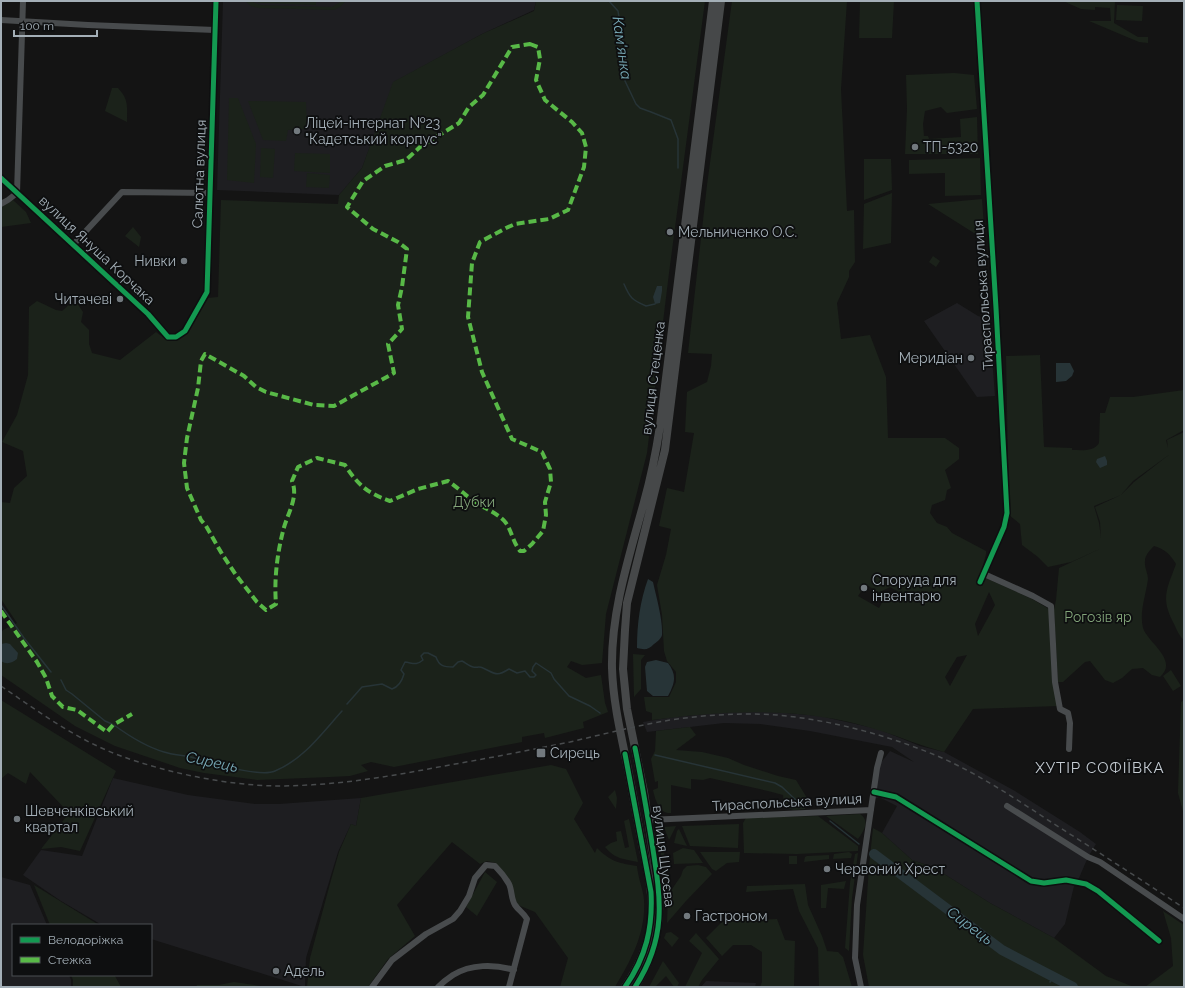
<svg xmlns="http://www.w3.org/2000/svg" width="1185" height="988" font-family="Raleway,sans-serif">
  <rect width="100%" height="100%" fill="#141414"/>
  <path fill="#1e1e21" d="M223,1h313l-2,9 -52,24 -88,48 -32,86 -23,27 -122,-5z
    M957,303l21,13 11,3 6,77 -18,1 -53,-76z
    M763,711l58,5 12,3 45,10 42,17 24,6 71,39 65,41 16,12 -8,13 -9,21 -5,8 -9,38 -11,14 -64,-35 -57,-36 -21,-7 -30,-27 15,-27 -18,-9 -6,3 7,-36 10,-13 24,11 -22,-15 -82,-16 -50,-7 -36,-1 -77,9 -4,-10 30,-5 55,-5z
    M113,778l75,17 67,9h24l82,-6 -5,28 -5,-2 -13,28 -32,106 -1,29 -154,-48v-14h-49l-41,-24 -38,-26 18,-25 41,6z
    M1,877l29,8 17,40h-34v50h56l2,5v7h-70z
    M706,981l50,2 -1,4h-54z"/>
  <path fill="#1b221a" fill-rule="evenodd" d="M245,1h6l10,4 71,2 10,-6h4l-6,6 -6,3 -76,-2 -7,-2z
    M258,1h58v4l-58,-2z
    M536,1h169l-36,272 -22,180 -41,161 -4,49 -20,2 -11,-4 -4,6 19,11 15,-3 4,28 3,9 -25,10 1,6 -39,10 -1,-5 -22,4v5l-128,25 -23,-5 -10,3 7,6 -18,5 -20,1 -73,3 -53,-7 -24,-5 -65,-22 -40,-20 -74,-51v-42l2,-3 14,-7 -16,-24v-97l9,1 4,-15 13,-12 -4,-25 -21,-9 15,-27 11,-40 1,-68 8,-6 19,9 6,1 8,-7 7,-1 6,9 -2,10 8,8v14l3,9 28,7 36,-28 8,6 9,2 14,-6 21,-36 10,-1 3,-97 117,4 1,-9 23,-27 31,-86 89,-48 52,-23z
    M732,1h115l-6,88 6,122 7,-1 1,52 -6,9v6l-12,26 4,36 29,-4 16,42 2,61h57l14,10v11l-14,11 6,18 -4,2 -2,10 -13,5 -2,8 7,10 10,4 5,6 34,18v3l-8,30 4,2 4,-8 46,21 17,10 9,97 -85,3 -29,43c-23,-6 -43,-15 -66,-22 -74,-24 -150,-20 -226,-10v-7l-6,-2 -2,-14h25l7,-15v-10l-9,-11 -3,-10 -2,-36 -5,-30 9,-30 5,-26 -12,-3 8,-38 17,4 10,-59 -9,-1 2,-40 20,-10 4,-16 1,-12 -24,-1 19,-168zM866,584l12,9 12,-6 9,5 -15,7 -5,9 -21,-12zM989,592l6,13 -17,31 -3,-12zM967,655l-17,31 -5,-9 12,-20z
    M860,1h34l-2,37h-33z
    M1063,1h52l-1,22 24,14h10v6l-9,-1 -50,-21h22l-1,-13 -15,-1v3l-14,-1z
    M1117,5l26,1 -1,15 -26,-1z
    M954,73l20,2 3,34 -30,4 -6,-6 -16,4 -2,13 1,12h4l1,3 32,-2 -1,-18 17,-2 1,37h-73l2,-45 -1,-34z
    M112,88h6c11,12 9,18 9,34l-22,-11z
    M229,98h9l18,46 -2,39 -27,-3z
    M248,101l58,1 1,27 -19,1 -2,11 -23,-1z
    M261,148l14,1 -2,29 -13,-1z
    M295,153l35,1v19l-36,-2z
    M980,158l1,37 -36,1v-23l-36,1v-14z
    M864,159h27l1,31 -28,10z
    M307,173l23,2 -1,13 -23,-1z
    M892,193l-1,50 -28,6 1,-45z
    M982,199l3,41 -57,-36z
    M13,200l13,12 5,11 -30,4v-20z
    M133,227l8,10 -2,10 -14,-11z
    M933,256l7,5 -4,6 -7,-5z
    M1040,355l4,92 28,1v2c9,0 22,2 27,-7l1,-30h5l5,-16h23l51,-7v40l-18,10 2,8 -1,-8 17,-8v208c-5,-4 -7,-10 -10,-16 -14,-26 -7,-35 2,-60 -6,-10 -11,-15 -22,-18 -4,4 -9,9 -9,15 -1,6 3,12 3,18 -2,16 -9,33 -5,49 5,15 36,32 17,49l-8,-2 -9,-7 -11,1 -10,9 -9,5 -8,-3 -15,-19 -5,1 -22,20h-5l-4,-72 2,-10 3,-32 43,-20 -31,14 -23,5 -10,-10 -16,-12 -2,-21 -11,-9 -3,-159zM1170,454l-36,28 -13,13 -26,12 5,15 1,16 -2,-15 -5,-17 27,-11 12,-14z
    M633,654l12,1 -4,5v29l-7,8z
    M1171,670l10,16 -8,5 -10,-15z
    M1,700l115,71 -36,80 -19,-4 -20,2 28,-36 -39,-41 -4,12 -18,-11 -7,6z
    M1184,700v115l-6,-22 3,-91z
    M690,727l6,8 -20,15 26,2 26,6 16,7 34,11 18,4 11,18 -2,11 -11,1 -10,-3 -1,-12 -15,-4 -58,-13 -7,2 -12,-1v10l-20,-4v28c-12,1 -16,-14 -18,-23l5,-2v-7l-3,1 -4,-23 4,-8 1,-20z
    M551,765l15,4 17,34 -9,16 21,34 2,-5c14,14 22,15 40,18 1,12 6,23 7,34 2,33 -13,60 -29,87h-55l8,-29 -33,-46 -17,-7 -22,-42 -9,-2 -7,3 -28,-22 -55,63 18,31 -27,23 -20,28h-61l3,-29 21,-78 8,-28 12,-28 5,2 5,-28z
    M615,790l2,8 -1,11 -8,-12z
    M860,814c11,7 3,18 -2,25l-32,-23z
    M818,816l40,30v5l-61,3 -53,-1 -1,-30 3,-5z
    M629,819l9,43c-15,-3 -23,-3 -33,-15l6,-4 6,-2 -1,-9 5,-1 4,17 4,-1 -5,-26z
    M739,824l-1,24 -48,-2 -8,-20z
    M676,826l-7,14 -5,-13z
    M658,828h3l4,16 -1,15 -2,1 -4,-21z
    M873,828l9,5 30,27 21,7 57,36 64,35 52,38 28,11h-265l-6,-32 6,-89z
    M679,829l8,17 -13,-3 3,-12z
    M683,848l11,2 9,13 -29,1 -1,-11z
    M700,852h40l-1,10 -12,1 -11,8 -4,-2z
    M849,852l3,2 -1,4 -18,1 1,-5z
    M858,853l-6,45 -3,53 -4,-3 5,-65 5,-29z
    M829,855v4l-25,3 1,-5 2,-1z
    M789,856h8v8h-8z
    M698,865l8,2 6,7 -26,27 -19,22 1,-28 13,-19 2,-6 4,-4z
    M485,872l12,10 -20,34 -11,-9z
    M846,881l-2,8 -16,-1 -2,20h-5v-23z
    M805,884l3,21 14,31 5,15 11,1 5,5 9,30h-33l-1,-39 -19,-37 -6,-22 -47,3 1,-6z
    M34,885l65,40h-49z
    M1163,911l21,14v62h-39l28,-21 -2,-28z
    M777,919l8,21 10,1 -1,46h-34l2,-5v-30l-11,-7h-18l-11,11 -16,-18 16,-16z
    M671,932l8,6 -7,9 -8,-9 2,-5z
    M696,933l23,26 -17,21 -4,7h-13l17,-34 -13,-12z
    M663,961l16,22 -2,4h-3l-8,-11 -11,11h-6z
    M71,975h45l-1,1 6,11h-48v-7z
    M234,982l33,5h-71l1,-2h22z"/>
  <path fill="#273437" d="M657,286h5v5l-2,12 -5,1 -2,-7z
    M1056,363h14l4,8 -2,5 -6,5 -10,1z
    M1105,456l2,5v4l-7,3 -4,-6 1,-3z
    M648,579l5,3c3,14 10,38 9,53 -1,4 -5,7 -8,9 -6,6 -9,6 -17,4 0,-24 3,-47 11,-69z
    M6,643l4,1 8,9 -1,6c-5,4 -10,6 -16,2v-17z
    M656,660l12,3c9,12 7,20 0,33h-15l-6,-5 -2,-24 2,-5z"/>
  <g fill="none" stroke-linecap="round" stroke-linejoin="round">
    <path stroke="#273437" stroke-width="1.5" d="M609,1l9,10 7,43v27l11,23 4,4 11,4 20,8 7,19v29
      M624,284c6,14 8,16 22,22l9,-2
      M1,605l23,33 27,34
      M61,680l5,10 6,4 33,27 7,3
      M347,704l15,-17 20,-3 10,5c6,-2 10,-8 12,-15l-3,-4 4,-8c8,1 11,4 18,-2l-2,-4 3,-3h4l8,4c3,9 8,10 17,10l5,-5 4,-1c4,2 7,5 11,6 4,1 6,-1 10,1 13,6 13,9 26,1l8,4 8,-2 5,6h4l2,-2 -4,-4 1,-4 3,-4 15,10 3,6 15,17 21,10 10,7
      M114,725c15,11 33,22 50,27 9,3 19,3 27,5 19,5 68,21 84,14 29,-12 47,-38 67,-60
      M655,755l120,28 7,4 16,15
      M830,821l29,23
      M1050,982l4,-5"/>
    <path stroke="#273437" stroke-width="10" d="M874,854l128,96 71,37"/>
    <path stroke="#484b4d" stroke-width="6" d="M977,1l19,307 11,205 -3,14 -24,55
      M1,20l87,5 127,5
      M1,178l147,136 20,23h8l9,-6 22,-39 9,-291
      M17,193l6,-192
      M1,204l7,-4 9,-7
      M73,245l49,-53 88,1
      M984,574l49,22 18,10 4,76 5,27 8,4 2,10 -1,26
      M874,792l22,5 135,84 13,2 22,-3 20,4 12,7 61,50
      M1007,806l81,51 12,5 84,57
      M648,820l223,-10
      M372,987l20,-27 34,-26 27,-15 7,-8 9,-15 6,-18 11,-13 9,1c5,5 10,11 14,18 3,6 2,15 6,21 4,6 8,7 12,14l-18,68
      M438,987c4,-4 9,-8 15,-12 18,-11 41,-11 61,-5
      M861,987l-6,-29 2,-53 20,-137 4,-15"/>
    <path stroke="#464849" stroke-width="8" d="M625,987c13,-19 23,-41 26,-64 3,-25 -3,-50 -8,-74 -5,-27 -10,-54 -15,-80 -7,-34 -15,-67 -16,-101 -1,-57 17,-111 32,-166 7,-25 12,-50 16,-76l53,-425
      M635,987c18,-28 26,-60 24,-94l-15,-101 -17,-83 -4,-40 2,-39 2,-27 38,-153 56,-449"/>
    <path stroke="#484b4d" stroke-width="1.5" stroke-dasharray="5 4" stroke-linecap="butt" d="M1,686c38,26 76,54 120,70 47,17 105,29 155,30 53,0 106,-8 157,-18 46,-8 92,-17 137,-26 25,-6 50,-12 74,-17 40,-9 92,-13 133,-10 55,5 114,21 165,43 38,17 74,41 109,64 44,28 89,57 133,86"/>
    <path stroke="#58b947" stroke-width="4" stroke-dasharray="8 4" stroke-linecap="butt" d="M530,44l8,3 2,12 -4,21 9,20 27,22 10,11 4,14 -2,20 -16,43 -19,9 -34,5 -9,4 -26,14 -8,21 -4,54 14,55 30,67 30,13 8,17 1,13 -6,20 1,13 -3,16 -11,13 -8,7h-4c-7,-9 -8,-19 -14,-28 -8,-10 -21,-14 -31,-21 -10,-7 -18,-15 -27,-21l-30,8 -28,12c-23,-8 -32,-16 -45,-36l-28,-7 -19,9 -6,14c7,17 -5,33 -9,50 -6,24 -9,49 -7,73l-10,6 -9,-8 -21,-27 -14,-21 -16,-28 -5,-6 -14,-32 -3,-25 3,-25 11,-50 3,-27 4,-7 39,22 12,11 10,5 48,13 20,1 60,-33 -6,-29 14,-15 -4,-24 4,-18 5,-38 -9,-7 -25,-13 -26,-22 16,-26 22,-15 21,-6 14,-13 39,-24 10,-16 14,-12 29,-48z
      M1,611l36,51 9,16 6,18 11,11 14,3 30,22 6,-7 19,-11"/>
    <g stroke="#0e0f10" stroke-width="8">
      <path id="cycleway" d="M977,1l19,307 11,205 -3,14 -24,55
        M1,178l147,136 20,23h8l9,-6 22,-39 9,-291
        M625,754l26,138c2,36 -5,65 -26,95
        M874,792l22,5 135,84 13,2 22,-3 20,4 12,7 61,50
        M635,987c34,-52 25,-92 16,-150 -5,-30 -10,-60 -16,-89"/>
    </g>
    <use href="#cycleway" stroke="#139951" stroke-width="5"/>
  </g>
  <g fill="#72797e" stroke="#0e0f10" stroke-width="1.5">
    <circle cx="297" cy="131" r="4"/>
    <circle cx="915" cy="147" r="4"/>
    <circle cx="670" cy="232" r="4"/>
    <circle cx="184" cy="261" r="4"/>
    <circle cx="120" cy="299" r="4"/>
    <circle cx="971" cy="358" r="4"/>
    <circle cx="864" cy="588" r="4"/>
    <rect x="536" y="748" width="10" height="10" rx="2"/>
    <circle cx="17" cy="819" r="4"/>
    <circle cx="827" cy="869" r="4"/>
    <circle cx="687" cy="916" r="4"/>
    <circle cx="276" cy="971" r="4"/>
  </g>
  <g text-anchor="middle" dominant-baseline="central" stroke-width="3.5" stroke-linejoin="round" paint-order="stroke">
    <g font-size="14" fill="#a4afb7" stroke="#0e0f10" text-anchor="start">
      <text x="305" y="123">Ліцей-інтернат №23<tspan x="305" dy="16">"Кадетський корпус"</tspan></text>
      <text x="923" y="147">ТП-5320</text>
      <text x="678" y="232">Мельниченко О.С.</text>
      <text x="176" y="261" text-anchor="end">Нивки</text>
      <text x="112" y="299" text-anchor="end">Читачеві</text>
      <text x="963" y="358" text-anchor="end">Меридіан</text>
      <text x="872" y="580">Споруда для<tspan x="872" dy="16">інвентарю</tspan></text>
      <text x="550" y="753">Сирець</text>
      <text x="25" y="811">Шевченківський<tspan x="25" dy="16">квартал</tspan></text>
      <text x="835" y="869">Червоний Хрест</text>
      <text x="695" y="916">Гастроном</text>
      <text x="284" y="971">Адель</text>
    </g>
    <g font-size="14" fill="#a4afb7" stroke="#0e0f10">
      <text transform="translate(199 174) rotate(-88)">Салютна вулиця</text>
      <text transform="translate(97 250) rotate(43)">вулиця Януша Корчака</text>
      <text transform="translate(983 295) rotate(-94)">Тираспольська вулиця</text>
      <text transform="translate(653 378) rotate(-83)">вулиця Стеценка</text>
      <text transform="translate(787 802) rotate(-3)">Тираспольська вулиця</text>
      <text transform="translate(664 856) rotate(83)">вулиця Щусєва</text>
    </g>
    <g font-size="14" fill="#82a479" stroke="#0e0f10">
      <text x="474" y="502">Дубки</text>
      <text x="1098" y="617">Рогозів яр</text>
    </g>
    <g font-size="15" font-style="italic" fill="#77a9b6" stroke="#0e0f10">
      <text transform="translate(622 48) rotate(82)">Кам'янка</text>
      <text transform="translate(212 762) rotate(12)">Сирець</text>
      <text transform="translate(970 926) rotate(37)">Сирець</text>
    </g>
    <g font-size="15" letter-spacing="1" fill="#c5ccd3" stroke="#0e0f10">
      <text x="1100" y="768">ХУТІР СОФІЇВКА</text>
    </g>
  </g>
  <rect width="1185" height="988" fill="none" stroke="#a4afb7" stroke-width="4"/>
  <rect x="12" y="924" width="140" height="52" fill="#0e0f10" stroke="#4a4f53"/>
  <rect x="20" y="937" width="20" height="6" fill="#139951" stroke="#4a4f53"/>
  <text x="48" y="944" font-size="12" fill="#a4afb7">Велодоріжка</text>
  <rect x="20" y="957" width="20" height="6" fill="#58b947" stroke="#4a4f53"/>
  <text x="48" y="964" font-size="12" fill="#a4afb7">Стежка</text>
  <path d="M14 30v6h83v-6" fill="none" stroke="#a4afb7" stroke-width="2"/>
  <text x="20" y="30" font-size="12" fill="#a4afb7" stroke="#0e0f10" stroke-width="3" paint-order="stroke">100 m</text>
</svg>
